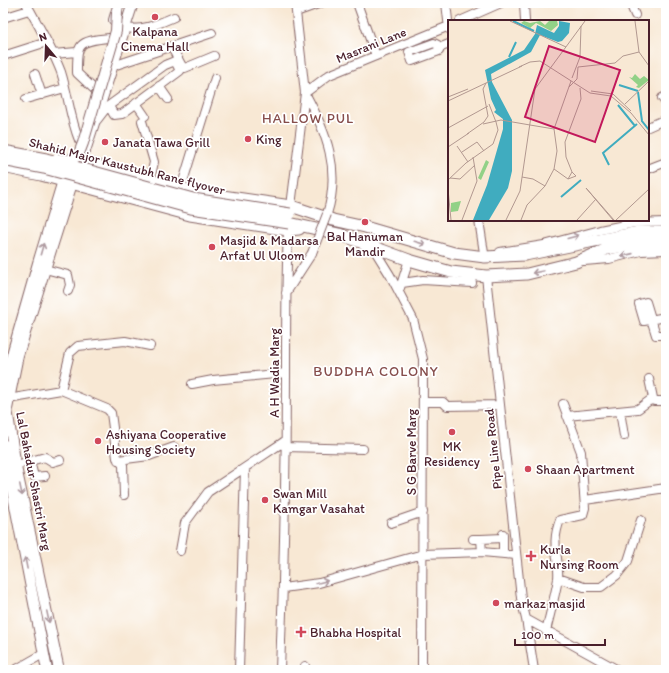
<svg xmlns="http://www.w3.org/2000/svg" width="669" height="673" font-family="Itim,sans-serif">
  <rect width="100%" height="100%" fill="#fff"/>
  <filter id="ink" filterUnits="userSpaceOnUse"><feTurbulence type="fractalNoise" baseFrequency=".025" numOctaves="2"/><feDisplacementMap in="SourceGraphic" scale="8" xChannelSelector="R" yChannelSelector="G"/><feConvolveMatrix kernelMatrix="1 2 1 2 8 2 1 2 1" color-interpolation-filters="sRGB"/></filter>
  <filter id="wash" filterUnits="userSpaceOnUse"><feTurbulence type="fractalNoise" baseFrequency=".012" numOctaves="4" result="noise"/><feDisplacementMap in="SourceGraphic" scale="16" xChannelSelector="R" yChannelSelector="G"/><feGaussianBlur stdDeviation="0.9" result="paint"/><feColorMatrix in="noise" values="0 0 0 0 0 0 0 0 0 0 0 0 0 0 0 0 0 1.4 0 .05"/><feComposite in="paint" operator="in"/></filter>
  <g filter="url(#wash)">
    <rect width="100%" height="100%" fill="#f8e8d4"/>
  </g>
  <g filter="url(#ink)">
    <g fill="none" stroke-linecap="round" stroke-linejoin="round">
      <g stroke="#876566" stroke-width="10">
        <path id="minor" d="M26,3c12,22 26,45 35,69 7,22 9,46 18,68
          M357,3l19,53
          M446,3l3,26
          M524,3l1,18
          M630,3l5,12
          M296,12l25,-9
          M3,18l26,-8
          M460,21l41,-18
          M125,28c18,3 33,-4 49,-11
          M434,43l4,2 1,6 -27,10 -3,-9z
          M171,46l12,22h2l29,-12
          M439,48l10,-4
          M53,54l24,-2
          M3,56l44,-14
          M113,66l99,-33
          M35,74l7,21
          M159,86l9,13
          M94,89l-17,-16c0,-30 1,-32 32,-35
          M305,93l24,-18 120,-49
          M305,93c22,40 36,77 22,121
          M666,96l-4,2 4,5
          M26,99l39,-11
          M136,103l9,13
          M97,120l10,-13 58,-42 10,-4 5,10 -58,43 -8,1 -5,-9
          M142,121l12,41 -4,18
          M648,127l18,-8
          M648,169l18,-7
          M181,188l34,-110
          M291,206l14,-113 -10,-90
          M479,220l5,33
          M372,246l18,29 23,44 10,40 -1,311
          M500,252l44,-7 56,-15 34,-7 32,-1
          M584,261l25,-2 32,-8 25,-1
          M45,269l23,6 2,10 -2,6
          M486,276l35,322 5,21 8,51
          M402,283l21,-3 49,3
          M400,288l9,-28
          M666,292v2
          M286,293l26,-40
          M666,317l-22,4 -5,-17 7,-2 10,33h10
          M649,379l4,19
          M192,384l21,-4 73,-7
          M61,390l46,19 4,4 6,45 6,7 1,30
          M8,399l53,-9 9,-37 8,-7 47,-5 25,5
          M423,402h20l4,4 53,-1
          M620,411l4,25
          M567,416l71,-7 15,-11 1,3h12
          M285,447l78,2
          M118,460l31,-4 25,-9
          M30,461l4,16 11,-1
          M16,465l29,-8 8,5 7,-2
          M585,500l81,-12
          M391,523l32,-11
          M503,534v20
          M473,539h8
          M180,551l5,-28 23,-31 77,-51
          M482,552l-1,-13 22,-1
          M558,578l26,9h17l16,-12 11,-14 13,-41
          M283,588l36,-5 104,-29 59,-2 34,3
          M526,619l92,51
          M546,631c4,-17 9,-35 12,-52 2,-23 -8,-33 2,-59l23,-5 2,-7 -4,-56 -18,-48
          M305,666l1,4
          M15,670l28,-16
          M239,670l6,-202
          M280,670c4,-99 6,-198 6,-297 0,-48 0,-95 2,-143"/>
      </g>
      <g stroke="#876566" stroke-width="12">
        <path id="major" d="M114,20l5,-17
          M85,151l48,-148
          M3,386l35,-123 27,-89
          M3,444l44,226
          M59,670l-43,-203 -9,-58 11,-54 56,-178"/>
      </g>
      <g stroke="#876566" stroke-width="13">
        <path id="highway" d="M72,159l123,33 96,14 42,14 32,7 89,26 31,4 40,-2 114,-23h27
          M3,167l38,8 149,40 98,15 11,-1
          M289,223l50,11 70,26 42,12 35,4 41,-2 49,-12 31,-13 33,-6h26"/>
      </g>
      <use href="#minor" stroke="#fff" stroke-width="8"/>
      <use href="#major" stroke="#fff" stroke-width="10"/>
      <use href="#highway" stroke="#fff" stroke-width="11"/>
      <g stroke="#876566" stroke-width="10" stroke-linecap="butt">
        <path id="minor-bridge" d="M312,253l15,-39"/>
      </g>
      <g stroke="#876566" stroke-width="12" stroke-linecap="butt">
        <path id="major-bridge" d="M57,159l13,1 8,-4 5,-13 33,-112 1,-19"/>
      </g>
      <g stroke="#876566" stroke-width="13" stroke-linecap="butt">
        <path id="highway-bridge" d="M3,151l43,8 147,40 97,15
          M3,160l41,8 147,40 98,15"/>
      </g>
      <use href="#minor-bridge" stroke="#fff" stroke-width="8"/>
      <use href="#major-bridge" stroke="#fff" stroke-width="10"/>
      <use href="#highway-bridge" stroke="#fff" stroke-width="11"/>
    </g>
    <defs><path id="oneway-shaft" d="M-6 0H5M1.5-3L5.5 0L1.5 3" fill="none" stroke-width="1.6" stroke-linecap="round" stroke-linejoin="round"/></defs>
    <g stroke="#ae9aa0">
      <use href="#oneway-shaft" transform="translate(573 237) rotate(-15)"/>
      <use href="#oneway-shaft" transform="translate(420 243) rotate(16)"/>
      <use href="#oneway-shaft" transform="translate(42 249) rotate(-74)"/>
      <use href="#oneway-shaft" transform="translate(627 255) rotate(167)"/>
      <use href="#oneway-shaft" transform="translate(538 272) rotate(168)"/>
      <use href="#oneway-shaft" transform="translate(21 490) rotate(78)"/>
      <use href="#oneway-shaft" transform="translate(26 563) rotate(-101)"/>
      <use href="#oneway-shaft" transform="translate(322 582) rotate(-14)"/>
      <use href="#oneway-shaft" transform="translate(48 617) rotate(78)"/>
    </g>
  </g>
  <g fill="#d1495b" stroke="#fff" stroke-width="1.5">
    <circle cx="155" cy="17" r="4"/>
    <circle cx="248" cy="139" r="4"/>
    <circle cx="105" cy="142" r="4"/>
    <circle cx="365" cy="222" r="4"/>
    <circle cx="212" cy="247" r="4"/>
    <circle cx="452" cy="432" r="4"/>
    <circle cx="98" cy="441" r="4"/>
    <circle cx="528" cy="469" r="4"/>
    <circle cx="265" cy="500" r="4"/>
    <path d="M529 550h4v4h4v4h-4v4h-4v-4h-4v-4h4z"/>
    <circle cx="496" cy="603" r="4"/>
    <path d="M299 626h4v4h4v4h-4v4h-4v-4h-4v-4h4z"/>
  </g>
  <g text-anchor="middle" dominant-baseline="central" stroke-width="3.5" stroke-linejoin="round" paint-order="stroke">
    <g font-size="13" fill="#4a1f2b" stroke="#fff" text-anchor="start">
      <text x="155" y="31" text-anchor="middle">Kalpana<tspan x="155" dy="15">Cinema Hall</tspan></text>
      <text x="256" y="139">King</text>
      <text x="113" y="142">Janata Tawa Grill</text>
      <text x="365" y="236" text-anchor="middle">Bal Hanuman<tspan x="365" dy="15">Mandir</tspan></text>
      <text x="220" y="240">Masjid &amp; Madarsa<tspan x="220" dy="15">Arfat Ul Uloom</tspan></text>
      <text x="106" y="434">Ashiyana Cooperative<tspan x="106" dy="15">Housing Society</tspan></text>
      <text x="452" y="446" text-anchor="middle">MK<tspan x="452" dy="15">Residency</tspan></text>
      <text x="536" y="469">Shaan Apartment</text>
      <text x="273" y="493">Swan Mill<tspan x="273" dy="15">Kamgar Vasahat</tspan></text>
      <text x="540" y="549">Kurla<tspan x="540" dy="15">Nursing Room</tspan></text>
      <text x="504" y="603">markaz masjid</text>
      <text x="310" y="632">Bhabha Hospital</text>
    </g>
    <g font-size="13" fill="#4a1f2b" stroke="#fff">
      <text transform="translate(371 45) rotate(-22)">Masrani Lane</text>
      <text transform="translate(127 166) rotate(14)">Shahid Major Kaustubh Rane flyover</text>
      <text transform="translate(274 373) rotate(-90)">A H Wadia Marg</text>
      <text transform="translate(493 449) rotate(-96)">Pipe Line Road</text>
      <text transform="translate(411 452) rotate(-90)">S G Barve Marg</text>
      <text transform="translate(34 481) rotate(79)">Lal Bahadur Shastri Marg</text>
    </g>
    <g font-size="14" letter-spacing="1" fill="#864d4b" stroke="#fff">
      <text x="308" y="118">HALLOW PUL</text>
      <text x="376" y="371">BUDDHA COLONY</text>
    </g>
  </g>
  <g transform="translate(448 20)">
    <rect width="201" height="201" fill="#f8e8d4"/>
    <path d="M76,1l6,2 10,-2 5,4 4,-4h8l1,4 -7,6 -15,-8 -6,5 -9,-5zM187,54l5,5 4,-3 5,4 -10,8 -3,-1 2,-2 -9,-8 3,1zM38,140l3,2 -8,18 -3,-2zM13,181l-3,10 -7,1v-9z" fill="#92d187"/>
    <path d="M111,1l11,2 -1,10 -7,8 -4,1 -18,-7 -9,17 -40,22 1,8 20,38v51l-4,17 -19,32h-16l14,-35 16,-56v-10l-9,-7 2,-2 -5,-11 -6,-29 39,-20 11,-16 2,-9 17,8 5,-7z" fill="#40acbf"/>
    <path fill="none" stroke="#40acbf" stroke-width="2" d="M65,1l21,10M61,37l7,-15M171,65l19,6M190,72l4,29 7,9M170,85l17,21M161,145l-6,-12 34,-29M113,177l20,-17"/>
    <path fill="none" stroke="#b29890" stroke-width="1" d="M62,1l56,26M187,1l4,31 10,14M71,47l11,-5 10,-1 50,32 21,3 20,17 18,22M130,47l37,-4 8,-7 16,-4M124,58l8,-21 1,-31M121,67l8,-8 1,-12M143,71l22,3 18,17M0,77l20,-8M0,81l74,-35M41,84l7,18M177,84l24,-23M35,104l18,-4 29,5M82,105l24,4M0,108l40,-22M19,114l17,-12 4,-6 -5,-27 3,-6M9,126l11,16M0,127l21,-14M14,132l15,-10 7,9M106,149l14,10 4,-7 -6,-15 -1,-15 16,-43 -1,-11M74,157l11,2 12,7M2,158l10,1 15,-14M120,159l8,-3 -4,-4M0,160l18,-17 27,-19 5,-14 -2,-8M0,169l3,31M14,200l15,-39 -4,-24M58,200l14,-29 15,-102 50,-68M73,200l6,-15 18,-19 9,-17 3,-18 -3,-22 17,-48M129,200l19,-21M165,200l-27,-32 28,32M168,200l33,-31"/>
    <path fill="#c2185b" fill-opacity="0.15" stroke="#c2185b" stroke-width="2" d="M101,26l71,24 -25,72 -70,-25z"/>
    <rect width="201" height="201" fill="none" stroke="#4a1f2b" stroke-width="2"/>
  </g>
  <rect width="669" height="673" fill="none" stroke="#fff" stroke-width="16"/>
  <g transform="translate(46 46) rotate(341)" stroke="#ffffff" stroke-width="3" paint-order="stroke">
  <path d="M0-3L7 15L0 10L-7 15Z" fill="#4a1f2b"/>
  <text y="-6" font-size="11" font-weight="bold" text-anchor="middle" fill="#4a1f2b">N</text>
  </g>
  <path d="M515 639v6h90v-6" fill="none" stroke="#4a1f2b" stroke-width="2"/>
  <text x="521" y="639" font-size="12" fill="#4a1f2b" stroke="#ffffff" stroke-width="3" paint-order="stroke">100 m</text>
</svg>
